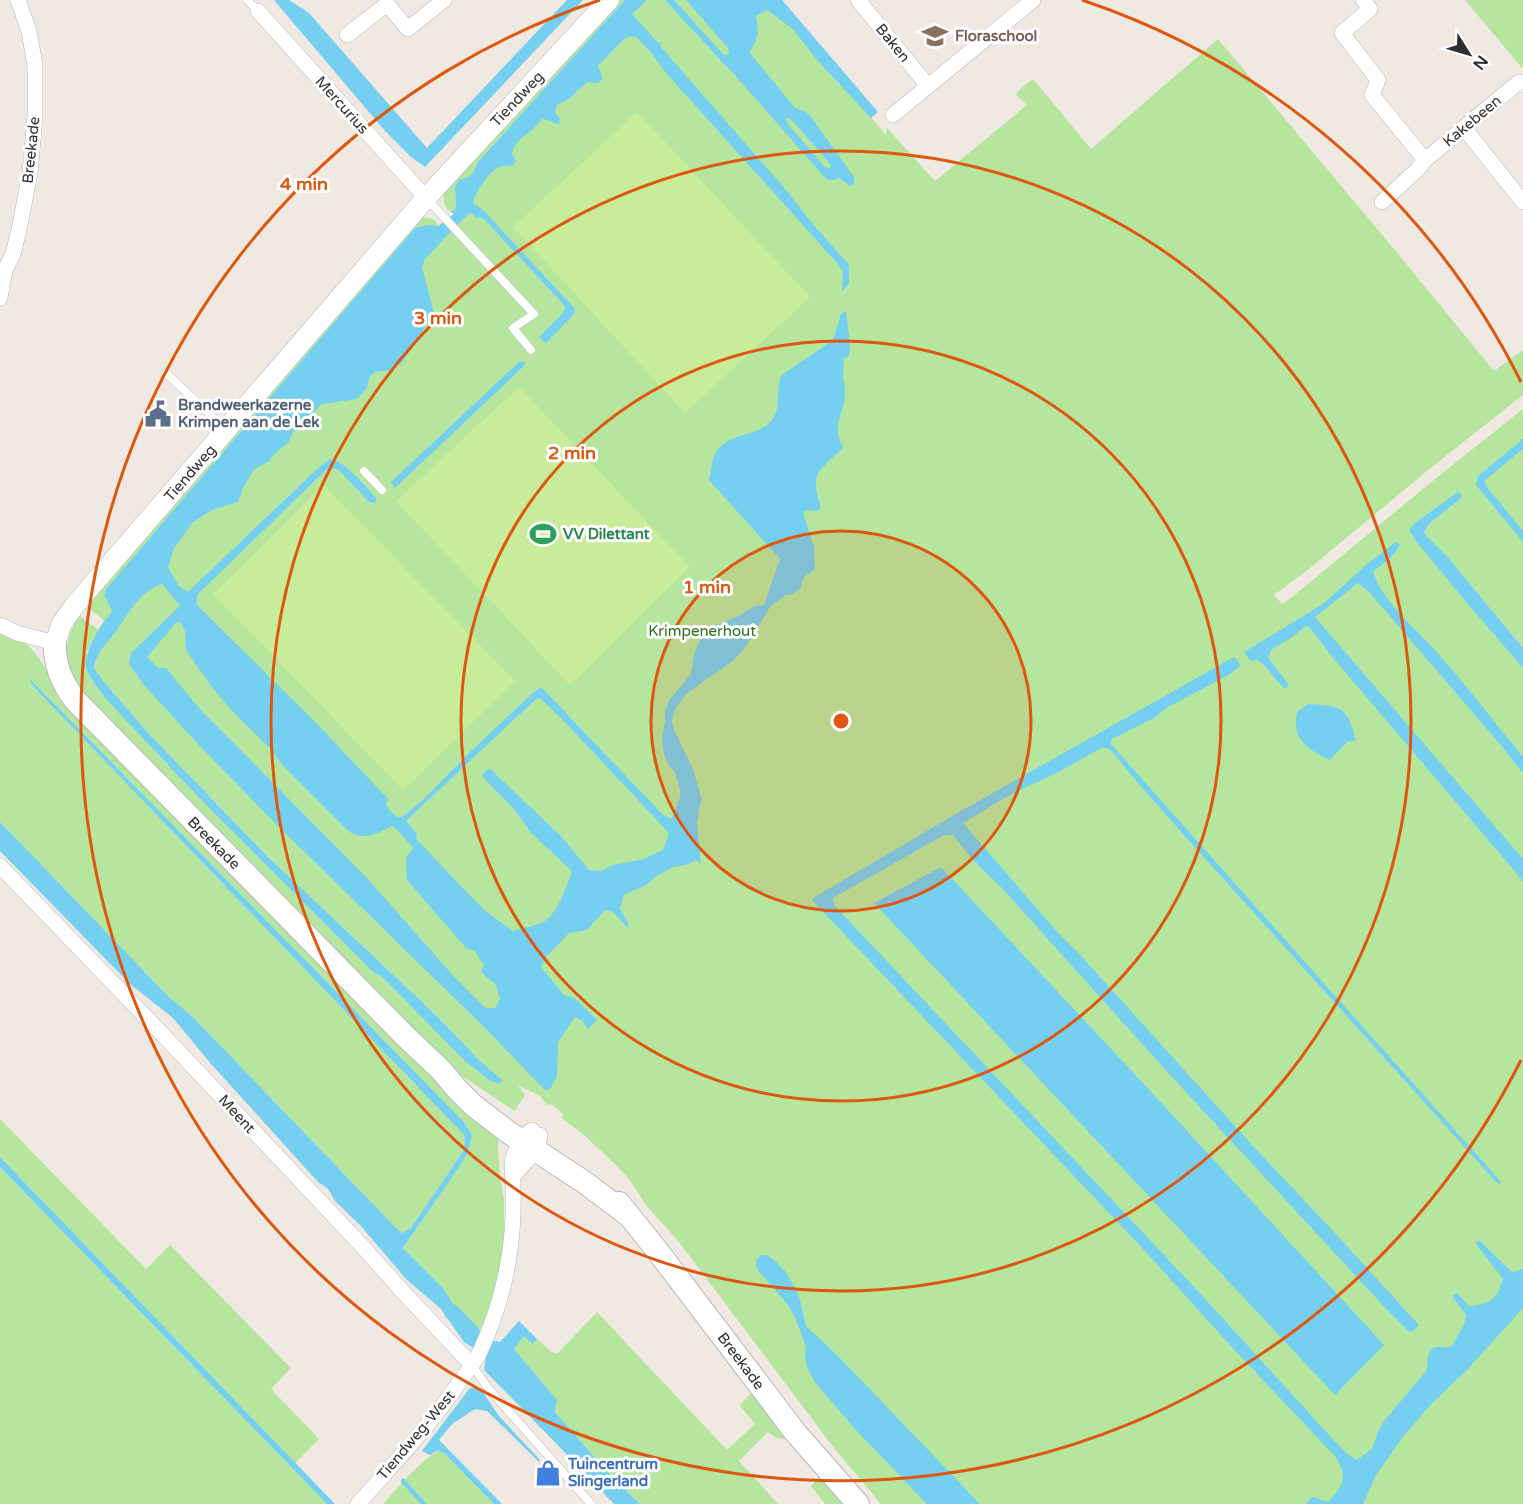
<svg xmlns="http://www.w3.org/2000/svg" width="1523" height="1504" font-family="'Varela Round',sans-serif">
  <rect width="100%" height="100%" fill="#efe9e1"/>
  <path fill="#b6e59e" d="M614,0h11l-148,163 -2,9 -6,5 -6,3 -8,8 1,20 -3,3 -6,-1 -3,-9 -1,-9z
    M638,0h133l115,135 1,-7 48,53 92,-76 -11,-10 3,-5 14,-11 58,70 127,-110 176,210 100,122 29,-21v45l-90,71 -123,102 -36,27 8,9 10,-7 148,-122 83,-66v239l-77,-93 -22,-22 5,-9 32,-26 -3,-5 -45,32 110,131v848h-642l-47,-56 -155,-206 -33,-37 -16,-25 -16,-17 -28,-26 -24,-19 1,-4 -12,-10 -4,1 -7,-9 -22,-11 7,10 -10,16 -47,-31 -27,-20 -349,-352c-14,-23 -32,-42 -23,-71 2,-7 6,-15 9,-22l21,15 -12,22 3,25 71,81 94,96 117,117 10,6 83,84 24,19h12l-21,-19 -41,-43 -171,-161 -118,-122 -46,-53 -10,-14 3,-11 -3,-7 38,-62z
    M1465,0h58v69z
    M423,217l10,2 5,5v2l-12,-1 -11,3 -309,361 -2,6 9,16 -8,10 -20,-16 329,-385z
    M0,630c38,14 44,35 59,69l309,310 131,125 -1,16 2,26 4,25v47l-9,44 -10,32 -13,11 -63,-81 -6,-6 63,-92 6,-22 -9,-13 -432,-441v4l433,451 1,6 -1,9 -53,78 -9,5 -6,-5 -204,-212 -23,-19 -169,-175z
    M0,1119l146,150 24,-24 121,123 -20,21 48,50 -24,24 -295,-306z
    M0,1167l327,337h-327z
    M597,1312l130,138 28,-26 -15,-18 14,-17 37,49c-10,2 -15,1 -23,-6l-29,29 39,43h-138l-26,-25 -59,-67 2,-12 -43,-51 10,-14 7,9 6,-5 13,12 7,3z
    M439,1450l5,3 50,51h-111c17,-19 34,-40 56,-54z
    M820,1476l26,28h-21l-14,-18z"/>
  <path fill="#c9ec9a" d="M637,112l173,185 -125,116 -172,-186z
    M519,387l171,180 -120,118 -174,-184z
    M324,485l191,196 -112,109 -190,-196z"/>
  <path fill="#75cff0" fill-rule="evenodd" d="M274,0h15l20,13 118,135 140,-148h16l-158,167 -14,-10 -26,-26z
    M625,0h22l-15,14 26,29 4,-1 -2,4 127,145 24,31 38,43v19l-7,7 1,-19 -5,-8 -172,-191 -16,-22 -15,-15 -10,2 -27,28 5,13 -6,4 -10,-1 -18,17 -12,6 -2,7 5,7 -1,5c-7,-1 -11,-5 -17,-5 -5,5 -9,11 -15,15 -8,6 -13,9 -15,20l4,7 -4,5c-5,-1 -10,0 -15,2 -8,4 -23,26 -24,35l10,7 92,99v3l-3,4 -26,27 -7,-6 24,-24 2,-4 -1,-4 -80,-86 -4,-2 -4,1 -5,-6 -10,9 -36,38 -3,8 12,46 -32,50 -11,7 -16,2 -6,6 -2,10 -10,11 -35,5 -29,28 -5,11 -11,8 -9,11 -14,7 -11,19 -5,14 -26,8 -20,13 -19,27 -5,18 11,18 9,6 127,-121 14,-12c15,0 38,29 48,40l-3,4 -5,-1 -30,-32 -7,-2 -6,2 -127,123 -2,4v8l122,121 69,73 -2,5 3,6 8,7h5l21,-17 48,-49 63,-59 6,-4 3,1 120,126 9,4 8,-22v-8l-5,-17 -6,-6 -5,-11 -2,-19 3,-14v-11l5,-12 21,-25 3,-20 6,-14 8,-12 31,-12 15,-10 10,-1 16,-46 -71,-79c2,-9 3,-21 7,-28 13,-20 43,-15 56,-32 11,-14 2,-32 10,-45l51,-35 8,-26 5,-3 4,32 -1,13 -5,2c0,4 -1,9 -1,14 0,8 3,16 2,24 -2,18 -14,32 -2,50l-1,3c-25,23 -32,25 -21,59l-4,3 -11,-1 -3,3 11,34 1,22 -11,8 -4,12 -8,5 -7,1 -15,12 -23,38 -14,16 -47,33 -12,17 -2,11 2,8 19,39 9,31 -4,11 1,2 -2,10 4,41 -4,-4 -11,5 -13,2 -17,9 -8,8 -24,11 -4,13 8,16 1,5 -16,-17 -8,-2 -18,20 -18,3 -22,23 -6,11 23,28 12,4 21,21 -9,9 -5,-8 -8,-4 -17,25 -1,35 -7,12 -5,1 -64,-66 -204,-199 -78,-80 -56,-61 -14,-20 2,-11 49,-47 -18,-22c-20,6 -32,26 -43,43 -11,17 -20,19 -25,41l10,14 46,53 118,122 171,161 41,43 22,19 -3,4 -10,-4 -24,-19 -83,-84 -10,-6c-79,-80 -160,-158 -236,-240 -12,-13 -47,-48 -50,-64 -2,-12 11,-36 18,-46 3,-4 6,-5 8,-10l-8,-16 2,-6 309,-361 12,-3 11,1 16,-12 -4,-3h3l3,-3 -1,-20 3,-8c12,-2 16,-6 19,-17zM180,621l5,10 1,19 25,36 22,26 36,35 15,20 64,64c15,10 29,3 44,-5l9,8 12,14 -7,10 1,22 59,68 9,3 9,14 -3,7 15,13 4,14 -5,9h-10l-28,-28 -91,-103 -167,-169 -33,-40h-8l-11,-11 28,-33zM537,698l4,1 21,20 107,114 -6,17 -19,9 -31,6 -12,6 -12,-1 -28,-34 -71,-67 -5,2 -3,5 32,33 17,24 41,38c-5,15 -14,41 -27,50 -9,5 -22,7 -32,10l-29,-21 -68,-71 1,-5 -11,-13z
    M665,0h9l50,55 5,-1 -1,-6 -42,-48h96l96,112 -7,6 -54,-58 -24,-31 -26,-19 -11,6c3,16 3,23 -7,36l46,56 10,3 6,6 43,60v7l-4,2 -11,-8 -6,2h-6l-86,-98zM786,118l5,1 40,46 -1,4 -5,-2 -38,-44z
    M520,361l5,1v3l-130,123 -4,-6z
    M1523,439v10l-38,31 1,6 37,45v11l-47,-57 2,-9z
    M1458,492l3,2v4l-32,26 -5,9 22,22 77,93v20l-57,-66 -50,-61 -7,-11 7,-8z
    M1396,542l4,2c-4,11 -17,21 -27,27 9,31 39,53 59,76 32,35 61,73 91,110v16l-24,-30 -130,-151 -11,-9 -43,34 208,242v22l-189,-222 -24,-31 -4,-2 -14,11 -21,13 -3,8 21,27 -4,4c-11,-9 -16,-22 -28,-29l-6,1 -7,-9 79,-48 43,-39z
    M1234,657l7,9 -14,10 -59,31 -14,11 -42,21 -2,4 391,439v2l-5,-2 -312,-347 -47,-53 -26,-32 -8,-3 -48,27 -40,18 -52,31 95,110 24,24 171,189 81,86 85,93 -7,7 -4,-1 -18,-18 -218,-236 -172,-191 -28,-27 -19,-24h-9l-111,63 1,7 362,384 145,159 9,8 7,4 15,-11 6,-17 6,-11 43,-51 1,-15 4,-7c6,-2 12,0 19,-1l13,-22 2,-10 -14,-19 5,-3 12,13c21,-2 28,-6 34,-27l-27,-35 1,-3h3l32,31 11,-3v39l-56,62 -36,34 -29,34 -26,37 -13,29h-57l6,-7 16,5c16,-17 21,-27 6,-47l-106,-112 -83,-92 -333,-351 1,-2 146,-86z
    M30,679l433,442 9,13 -4,18 -7,12 -58,84 40,40 29,47 9,1 -6,13 -11,-7 -23,-33 -35,-30 -45,-53 -26,-25 -7,-12 -10,-7 -106,-117 -39,-47 -43,-34 -130,-133v-29l169,175 23,19 204,212 6,5 9,-5 53,-78 1,-9 -1,-6 -433,-451z
    M1308,704c33,2 39,2 48,36l-9,2 -17,18c-14,-6 -32,-16 -34,-33 -1,-5 1,-10 1,-15z
    M941,867l201,215 242,263 -49,50 -461,-492z
    M0,1157l335,347h-8l-327,-337z
    M762,1255h5l7,5 11,11 11,18 4,11 6,26 31,29 143,149h-53l-72,-75 -41,-48 -7,-14 -2,-9 1,-11 -11,-30 -7,-12 -30,-35 -2,-6 1,-5z
    M519,1321l18,18 -5,5 -8,-8 -10,13 43,51 -2,12 59,67 26,25h-26l-66,-69 -64,-65 2,-13 -3,-4 6,-13 11,2z
    M470,1388h10l19,28 41,44 -1,2 -52,-51 -12,-2 -23,15 -13,16 63,64h-8l-50,-51 -6,-3 -8,5 -8,-4z"/>
  <g fill="none" stroke-linecap="round" stroke-linejoin="round">
    <path stroke="#75cff0" stroke-width="4.5" d="M403,1481l21,23"/>
    <path stroke="#75cff0" stroke-width="16" d="M452,1312l36,38"/>
    <g stroke="#b4b7c1" stroke-width="9">
      <path id="service" d="M247,0l11,11
        M426,198l108,116 -21,14 18,22
        M166,373l60,57
        M364,471l18,19
        M472,1365l16,23 103,116"/>
    </g>
    <g stroke="#b4b7c1" stroke-width="16">
      <path id="minor" d="M858,0l70,86
        M1363,0l7,9 -28,24 36,47 -6,15 53,65
        M258,11l168,187
        M347,35l40,-31 21,25 36,-29
        M893,115l140,-115
        M1464,128l59,74
        M1382,202l35,-32 8,-10 94,-78
        M0,298l5,-28 8,-16 6,-24 11,-57 5,-57v-51l-6,-34 -11,-31
        M0,625l17,8 38,10
        M0,866l165,171 198,210 40,45 69,73
        M513,1176l23,-25 4,-16
        M358,1504c34,-39 71,-77 100,-120 7,-10 16,-20 21,-30 29,-62 38,-121 33,-188l1,-8 7,-19 12,-9"/>
    </g>
    <g stroke="#b4b7c1" stroke-width="21">
      <path id="tertiary" d="M55,643l7,-20 13,-18 351,-407 183,-198"/>
    </g>
    <g stroke="#b4b7c1" stroke-width="24">
      <path id="secondary" d="M55,643c-1,22 7,39 19,56l331,337 36,34 16,19 16,16 35,27 76,50 44,33
        M619,1203l37,46 139,183 63,72"/>
    </g>
    <use href="#service" stroke="#fff" stroke-width="8"/>
    <use href="#minor" stroke="#fff" stroke-width="15"/>
    <use href="#tertiary" stroke="#fff" stroke-width="20"/>
    <use href="#secondary" stroke="#fff" stroke-width="22"/>
  </g>
  <circle cx="841" cy="721" r="190" fill="#df570e" fill-opacity=".12"/>
  <g fill="none" stroke="#df570e" stroke-width="3">
    <circle cx="841" cy="721" r="190"/>
    <circle cx="841" cy="721" r="380"/>
    <circle cx="841" cy="721" r="570"/>
    <path d="M1521 1060A760 760 0 1 1 600 0M1082 0A760 760 0 0 1 1521 382"/>
  </g>
  <defs>
    <g id="school-bare" transform="scale(2.07)"><path d="M0-5L7-2L0 1L-7-2ZM-4 1L0 2.5L4 1V4Q0 6-4 4Z" fill="#8d6e63" stroke="#fff" stroke-width="2.5" paint-order="stroke"/></g>
    <g id="civic-bare" transform="scale(2.07)"><path d="M-.6-6.5H3V-4.5H.6V-3L4-1V1h2V6H-6V1h2V-1L-.6-3ZM-1.2 2.5V6h2.4V2.5Z" fill="#5c6f8a" stroke="#fff" stroke-width="2.5" paint-order="stroke"/></g>
    <g id="stadium-bare" transform="scale(2.07)"><path d="M0-5a6.5 5 0 1 0 0 10a6.5 5 0 1 0 0-10ZM-3.5-1.8h7v3.6h-7Z" fill="#2e9e5b" stroke="#fff" stroke-width="2.5" paint-order="stroke"/></g>
    <g id="shop-bare" transform="scale(2.07)"><path d="M-5-2.5h2.3a2.7 3.5 0 0 1 5.4 0H5L5.5 6h-11ZM-1.5-2.5h3a1.5 2.3 0 0 0-3 0Z" fill="#3f7fe0" stroke="#fff" stroke-width="2.5" paint-order="stroke"/></g>
  </defs>
  <g fill-rule="evenodd">
    <use href="#school-bare" x="935" y="36"/>
    <use href="#civic-bare" x="158" y="414"/>
    <use href="#stadium-bare" x="543" y="534"/>
    <use href="#shop-bare" x="548" y="1473"/>
  </g>
  <g text-anchor="middle" dominant-baseline="central" stroke-width="6" stroke-linejoin="round" paint-order="stroke">
    <g font-size="15" font-weight="bold" fill="#785e54" stroke="#fff" text-anchor="start">
      <text x="955" y="36">Floraschool</text>
    </g>
    <g font-size="15" fill="#2e2e2e" stroke="#fff">
      <text transform="translate(893 43) rotate(51)">Baken</text>
      <text transform="translate(517 99) rotate(-47)">Tiendweg</text>
      <text transform="translate(342 105) rotate(48)">Mercurius</text>
      <text transform="translate(1472 121) rotate(-40)">Kakebeen</text>
      <text transform="translate(31 150) rotate(-84)">Breekade</text>
      <text transform="translate(190 473) rotate(-49)">Tiendweg</text>
      <text transform="translate(214 843) rotate(45)">Breekade</text>
      <text transform="translate(237 1114) rotate(47)">Meent</text>
      <text transform="translate(741 1361) rotate(53)">Breekade</text>
      <text transform="translate(416 1435) rotate(-50)">Tiendweg-West</text>
    </g>
    <g font-size="15" font-weight="bold" fill="#4e5e75" stroke="#fff" text-anchor="start">
      <text x="178" y="405">Brandweerkazerne<tspan x="178" dy="17">Krimpen aan de Lek</tspan></text>
    </g>
    <g font-size="15" font-weight="bold" fill="#27864d" stroke="#fff" text-anchor="start">
      <text x="563" y="534">VV Dilettant</text>
    </g>
    <g font-size="15" fill="#2c6e1b" stroke="#fff">
      <text x="702" y="631">Krimpenerhout</text>
    </g>
    <g font-size="15" font-weight="bold" fill="#366cbe" stroke="#fff" text-anchor="start">
      <text x="568" y="1464">Tuincentrum<tspan x="568" dy="17">Slingerland</tspan></text>
    </g>
  </g>
  <circle cx="841" cy="721" r="9" fill="#df570e" stroke="#fff" stroke-width="3"/>
  <g font-size="18" text-anchor="middle" font-weight="bold" fill="#df570e" stroke="#fff" stroke-width="6" stroke-linejoin="round" paint-order="stroke">
    <text x="304" y="190">4 min</text>
    <text x="438" y="324">3 min</text>
    <text x="572" y="459">2 min</text>
    <text x="707" y="593">1 min</text>
  </g>
  <g transform="translate(1469 54) rotate(127)" stroke="#ffffff" stroke-width="4.5" paint-order="stroke">
  <path d="M0-4.5L10 22L0 15L-10 22Z" fill="#2e2e2e"/>
  <text y="-9" font-size="16" font-weight="bold" text-anchor="middle" fill="#2e2e2e">N</text>
  </g>
</svg>
